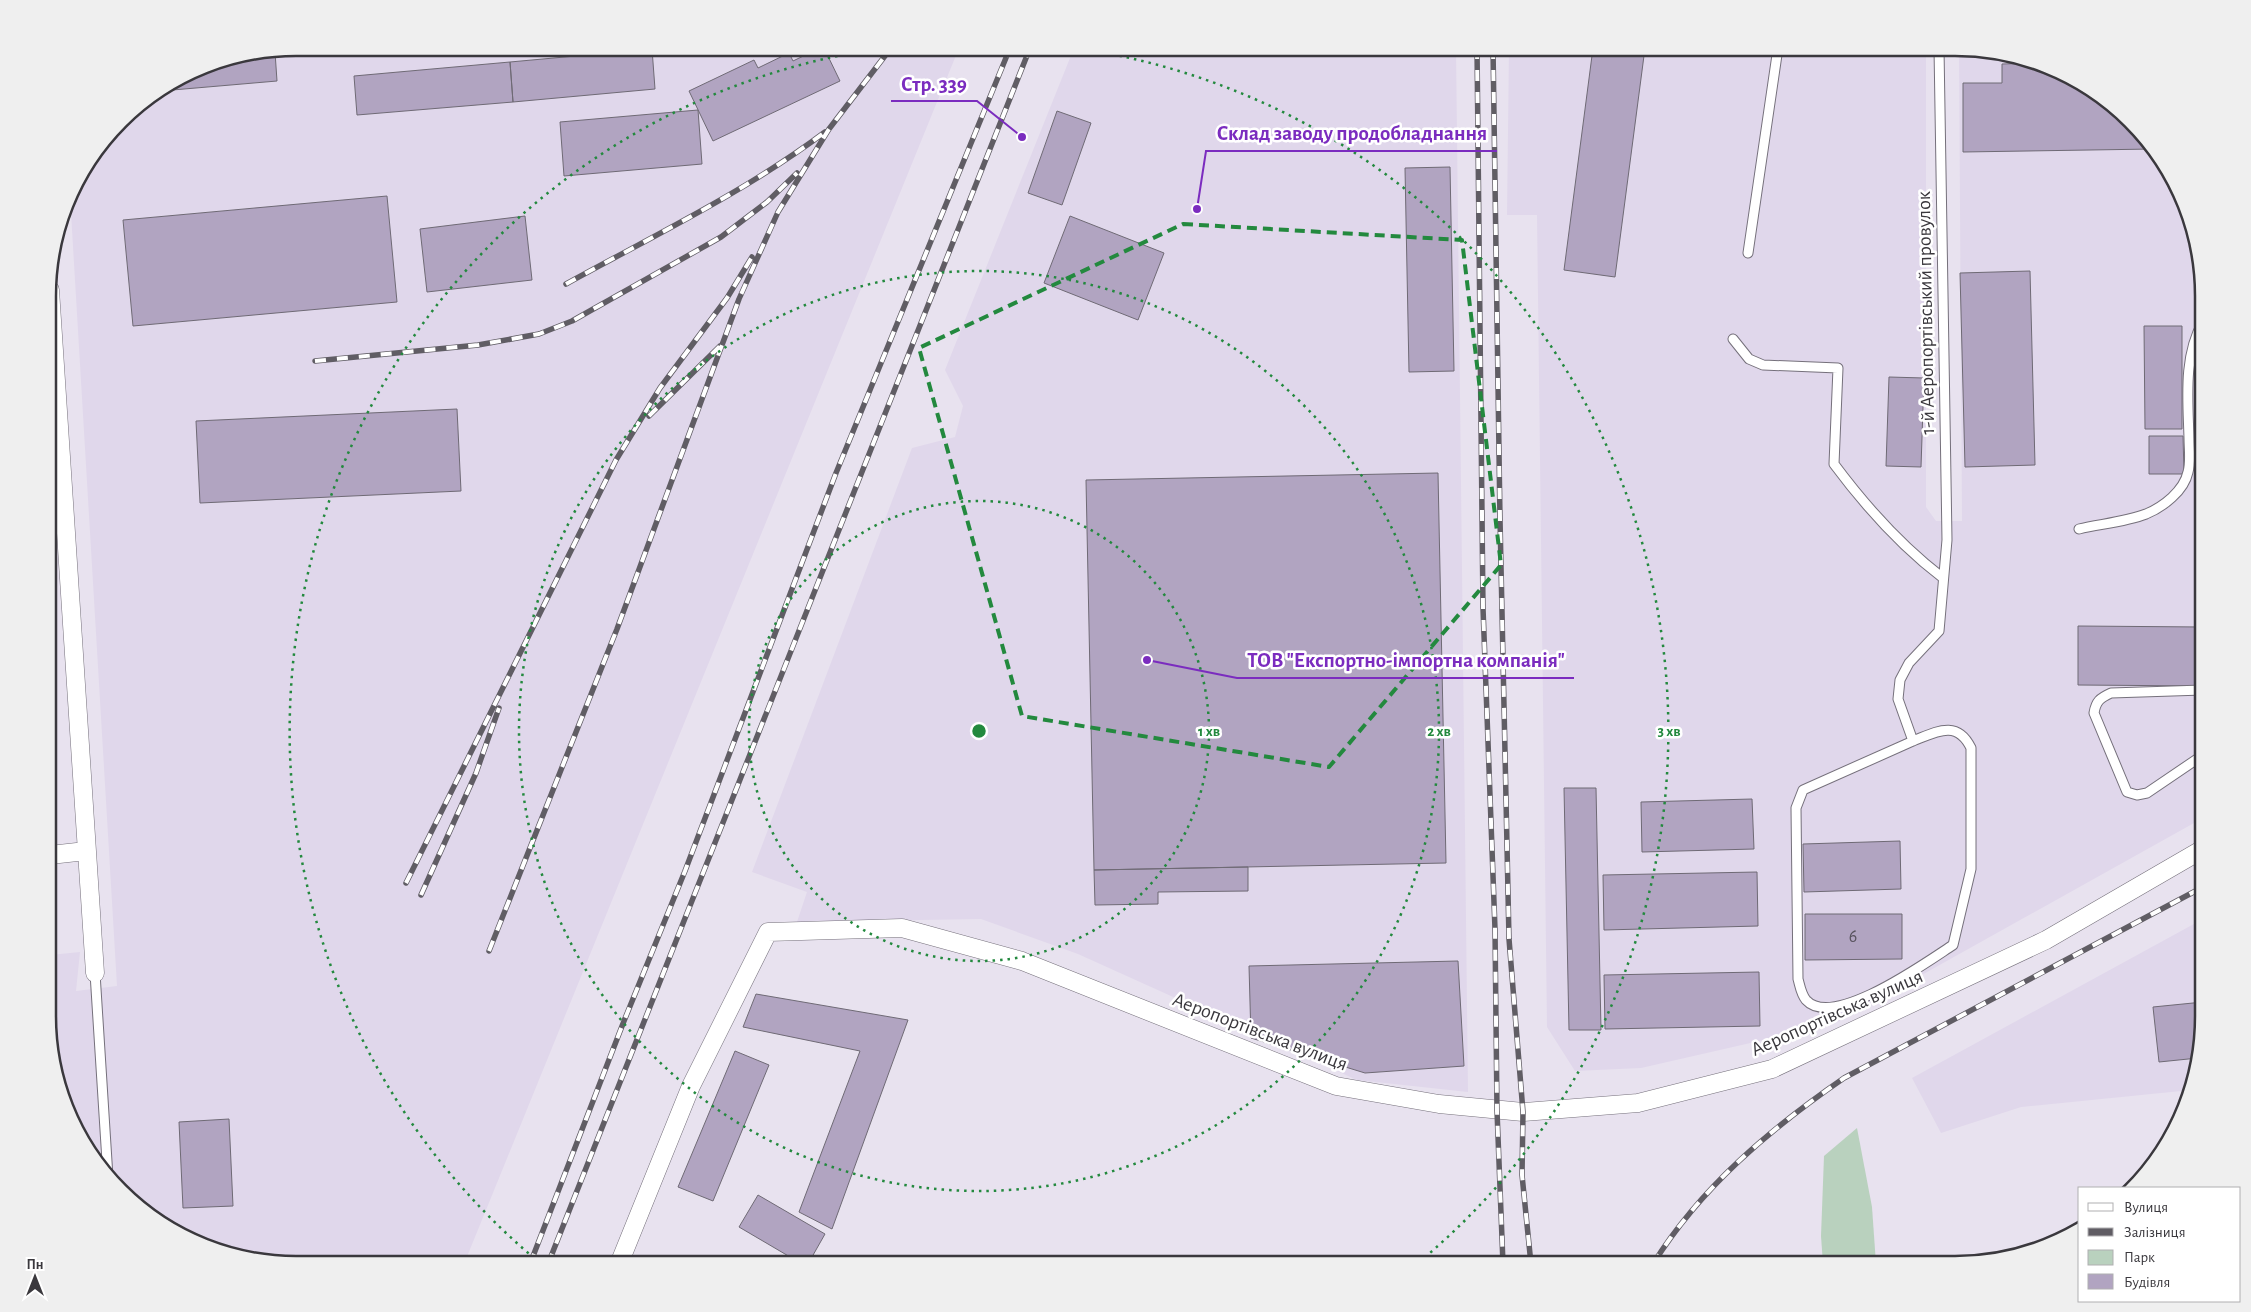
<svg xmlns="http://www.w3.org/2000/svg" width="2251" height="1312" font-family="'Alegreya Sans',sans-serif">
  <rect width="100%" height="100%" fill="#e8e2ef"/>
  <path fill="#e0d7eb" d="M296,48h663l-495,1216h-168l-64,-8 -60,-25 -51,-39 -32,-38 -28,-58 -11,-48v-93l30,-3 -4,39 41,-5 -47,-790 3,-10 59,-77 69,-43z
    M1074,48h382l12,1044 -111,-12 -279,-126 -97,-35 -184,3 10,-30 -55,-20 160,-424 43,-11 8,-31 -18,-36z
    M1509,48h417v459l10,14h26l-3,-473 60,8 60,25 51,39 40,52 20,44 13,64v538l-369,206 -193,44 -66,3 -28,-44 -10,-812h-30z
    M2203,919v113l-12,58 -170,17 -80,26 -29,-55z"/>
  <path fill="#b9d1be" d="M1857,1128l15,79 4,57h-53l-2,-28 3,-80z"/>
  <path fill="#b1a4c1" stroke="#6f6a75" d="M820,48h4l16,33 -127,60 -24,-50 65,-31 4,8 31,-15 4,8z
    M1593,48h52l-30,229 -51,-7z
    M652,49l3,40 -142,13 -3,-40z
    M275,52l2,29 -116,10 40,-25z
    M510,62l3,40 -156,13 -3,-39z
    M2037,63l42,18 51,39 23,29 -190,3v-69h39v-19z
    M698,110l4,54 -138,12 -4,-54z
    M1057,111l34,12 -29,82 -34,-12z
    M1450,167l4,204 -45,1 -4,-204z
    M387,196l10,106 -264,24 -10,-106z
    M525,216l7,64 -105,12 -7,-63z
    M1070,216l94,37 -26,67 -94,-37z
    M2030,271l5,194 -70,2 -5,-194z
    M2144,326h38v103h-37z
    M1889,377l35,1 -3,89 -35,-1z
    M457,409l4,82 -261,12 -4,-82z
    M2149,436h34l1,38h-35z
    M1438,473l8,390 -352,7 -8,-390z
    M2078,626l125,1v59l-125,-1z
    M1564,788h32l5,242h-32z
    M1752,799l2,50 -112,3 -1,-50z
    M1900,841l1,48 -97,3 -1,-48z
    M1248,867v24l-90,1v12l-63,1 -1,-35z
    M1757,872l1,54 -154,4 -1,-55z
    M1805,914h97v45l-97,1z
    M1458,961l6,105 -99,7 -114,-35 -2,-72z
    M1759,972l1,54 -155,3 -1,-54z
    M756,994l152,26 -76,209 -33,-17 61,-161 -117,-24z
    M2203,1002v30l-5,26 -39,4 -6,-55z
    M735,1051l34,14 -56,136 -35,-14z
    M229,1119l4,87 -50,2 -4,-86z
    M758,1195l67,39 -17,30h-6l-63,-37z"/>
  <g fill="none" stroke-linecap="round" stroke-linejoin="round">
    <g stroke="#75707b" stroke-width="11">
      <path id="lane" d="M1748,253l30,-205
        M1733,339l16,20 14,6 75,3 -4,96c32,43 67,82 109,114
        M2079,529c21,-5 46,-7 67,-15 17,-7 38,-23 42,-42 3,-10 1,-23 1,-34 -1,-37 -6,-82 14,-116
        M2203,690l-92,3c-11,5 -15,8 -17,20l33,79 10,3 10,-2 56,-38
        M1913,741c23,-9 44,-22 58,7v121l-18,76c-25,16 -120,85 -147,55 -5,-6 -6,-14 -8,-21l-2,-171 7,-18 110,-49 -15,-42 2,-19 9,-17 30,-32 8,-91 -8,-492
        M95,973l13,204"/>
    </g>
    <g stroke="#75707b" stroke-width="19">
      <path id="street" d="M50,290l45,683
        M50,855l36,-4
        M619,1264l72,-178 77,-154 134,-4 120,33 314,125 103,18 84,8 115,-9 134,-34 274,-129 157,-91"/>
    </g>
    <use href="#lane" stroke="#fff" stroke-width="9"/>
    <use href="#street" stroke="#fff" stroke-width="18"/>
    <g stroke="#605d64" stroke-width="5.5">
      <path id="rail" d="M1477,48l6,560 12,321 2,182 6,153
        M1493,48l7,471 9,420 14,173 -1,63 9,89
        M566,284c87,-48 179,-92 259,-152
        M315,361l163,-16 61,-11 33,-13 149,-84 46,-35 30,-29
        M649,416l71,-70
        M406,883l210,-423 44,-72 67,-90 25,-41
        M421,895l55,-122 23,-65
        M489,951l128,-322 122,-330 39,-87 51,-83 62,-81
        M530,1264l94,-243 61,-150 151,-398 174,-425
        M548,1264l482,-1216
        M1653,1264c48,-77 117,-135 191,-186l359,-191"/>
    </g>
    <use href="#rail" stroke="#fff" stroke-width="4" stroke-dasharray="11" stroke-linecap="butt"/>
  </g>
  <path fill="none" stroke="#23893e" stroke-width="4" stroke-dasharray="10 6" stroke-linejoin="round" d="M1183,224l279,16 39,325 -172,202 -307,-51 -103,-368z"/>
  <g fill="none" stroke="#23893e" stroke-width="2.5" stroke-dasharray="2.5 5">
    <circle cx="979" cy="731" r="230"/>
    <circle cx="979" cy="731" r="460"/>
    <path d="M540 1263A690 690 0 0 1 883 48M1075 48A690 690 0 0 1 1418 1263"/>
  </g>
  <g text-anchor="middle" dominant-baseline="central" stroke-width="5" stroke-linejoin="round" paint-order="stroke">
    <g font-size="18" fill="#58535e">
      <text x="1853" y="937">6</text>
    </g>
    <g font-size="20" fill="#3a383d" stroke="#fff">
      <text transform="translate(1926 313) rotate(-91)">1-й Аеропортівський провулок</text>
      <text transform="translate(1837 1013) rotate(-24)">Аеропортівська вулиця</text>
      <text transform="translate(1260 1032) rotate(21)">Аеропортівська вулиця</text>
    </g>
  </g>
  <path d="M0 0H2251V1312H0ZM296 56H1955A240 240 0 0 1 2195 296V1016A240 240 0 0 1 1955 1256H296A240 240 0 0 1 56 1016V296A240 240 0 0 1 296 56Z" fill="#efefef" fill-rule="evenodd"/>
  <path fill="none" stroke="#3a383d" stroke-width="2.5" d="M296 56H1955A240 240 0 0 1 2195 296V1016A240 240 0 0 1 1955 1256H296A240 240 0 0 1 56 1016V296A240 240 0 0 1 296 56Z"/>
  <circle cx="979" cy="731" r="8" fill="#23893e" stroke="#fff" stroke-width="2.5"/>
  <g font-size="15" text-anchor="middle" font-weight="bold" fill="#23893e" stroke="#fff" stroke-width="5" stroke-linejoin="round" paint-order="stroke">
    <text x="1209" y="736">1 хв</text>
    <text x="1439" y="736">2 хв</text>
    <text x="1669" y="736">3 хв</text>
  </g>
  <path fill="none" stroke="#7b2cbf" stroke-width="2" d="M1022 137L977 101H891M1197 209L1206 151H1497M1147 660L1237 678H1574"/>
  <g fill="#7b2cbf" stroke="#fff" stroke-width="2">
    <circle cx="1022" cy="137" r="5"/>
    <circle cx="1197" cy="209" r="5"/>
    <circle cx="1147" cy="660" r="5"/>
  </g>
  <g font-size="21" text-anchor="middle" font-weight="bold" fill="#7b2cbf" stroke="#fff" stroke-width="5" stroke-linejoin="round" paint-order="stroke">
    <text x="934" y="91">Стр. 339</text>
    <text x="1352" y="140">Склад заводу продобладнання</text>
    <text x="1406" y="667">ТОВ "Експортно-імпортна компанія"</text>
  </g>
  <rect x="2078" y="1187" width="162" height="115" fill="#ffffff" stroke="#b0afb1"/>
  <rect x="2088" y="1203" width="25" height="8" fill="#ffffff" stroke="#b0afb1"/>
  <text x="2124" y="1212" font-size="15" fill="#3a383d">Вулиця</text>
  <rect x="2088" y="1228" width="25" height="8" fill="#605d64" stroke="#b0afb1"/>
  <text x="2124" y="1237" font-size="15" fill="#3a383d">Залізниця</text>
  <rect x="2088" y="1250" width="25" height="15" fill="#b9d1be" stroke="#b0afb1"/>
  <text x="2124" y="1262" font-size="15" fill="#3a383d">Парк</text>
  <rect x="2088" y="1274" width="25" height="15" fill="#b1a4c1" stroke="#b0afb1"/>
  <text x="2124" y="1287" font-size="15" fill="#3a383d">Будівля</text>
  <g transform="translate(35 1277)" stroke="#ffffff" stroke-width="4" paint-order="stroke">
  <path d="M0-4L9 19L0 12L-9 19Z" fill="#3a383d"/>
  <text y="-8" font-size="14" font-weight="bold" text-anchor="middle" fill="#3a383d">Пн</text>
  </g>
</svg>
